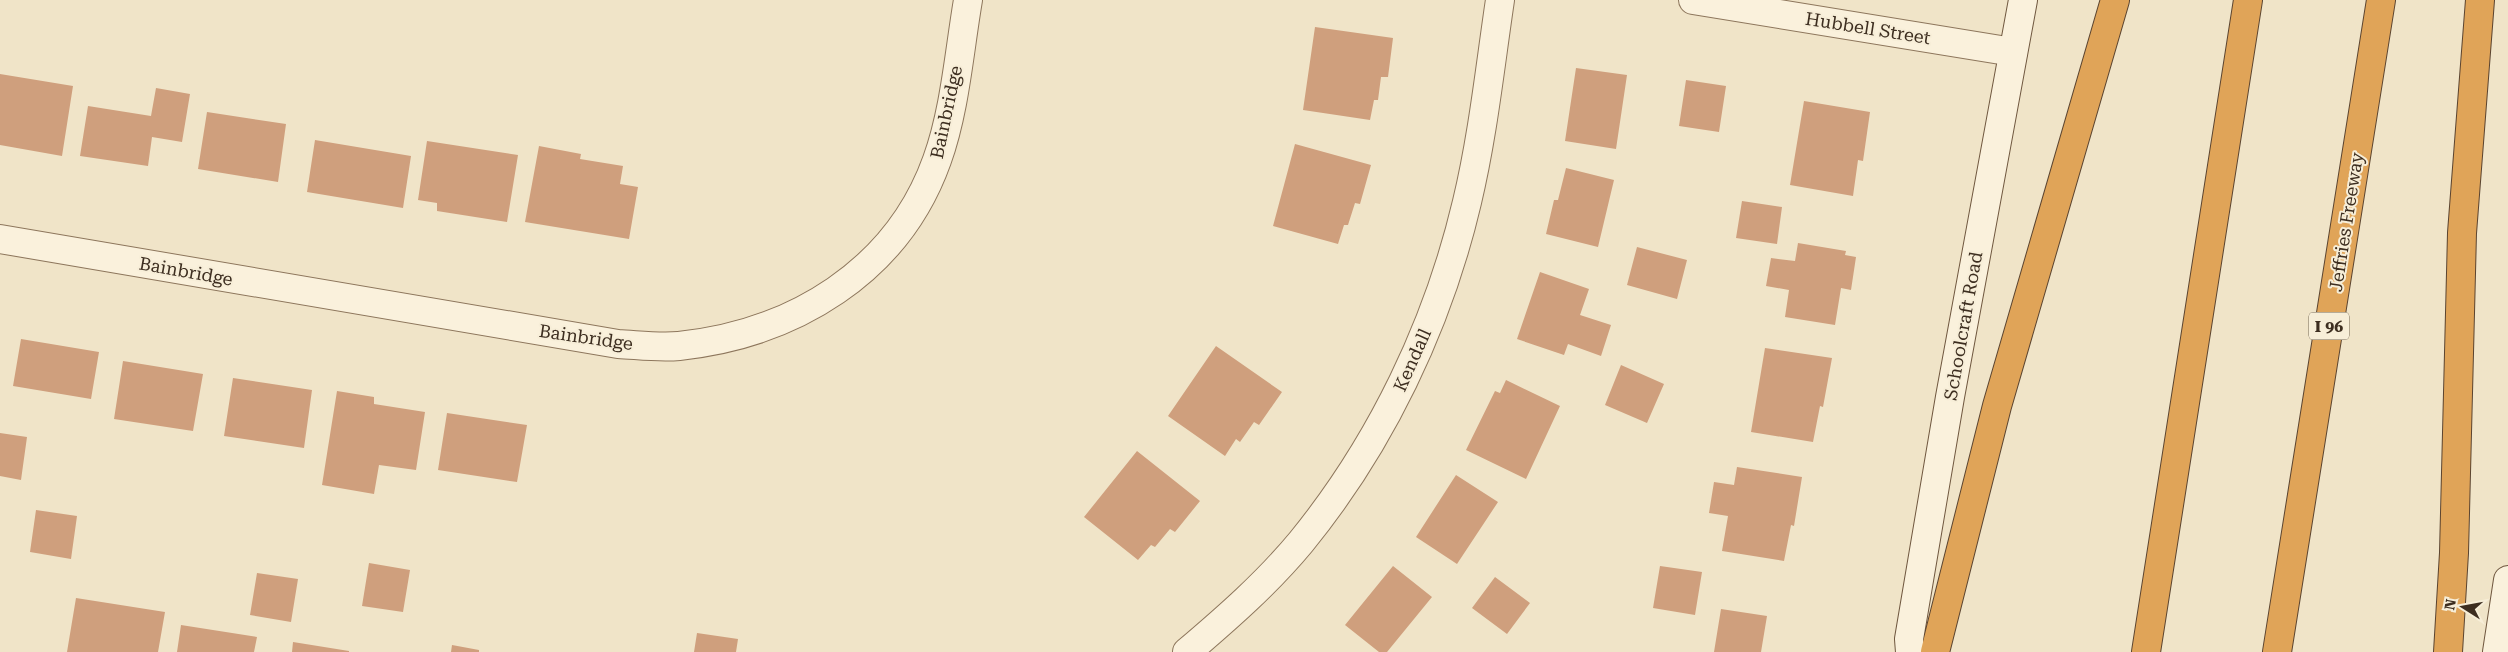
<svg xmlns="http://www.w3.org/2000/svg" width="2508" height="652" font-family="'Roboto Serif',serif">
  <rect width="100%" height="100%" fill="#f0e4c8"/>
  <path fill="#cf9f7d" d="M1315,27l78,11 -5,39h-7l-3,23h-4l-4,20 -67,-10z
    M1576,68l51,7 -11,74 -51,-8z
    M0,74l73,12 -11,70 -62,-11z
    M1686,80l40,6 -7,46 -40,-6z
    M156,88l34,6 -8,48 -30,-5 -4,29 -68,-10 8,-50 63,10z
    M1804,101l66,11 -7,49 -5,-1 -5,36 -63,-11z
    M207,112l79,12 -8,58 -80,-13z
    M315,140l96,16 -8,52 -96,-16z
    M427,141l91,14 -11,67 -70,-11v-8l-19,-3z
    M1295,144l76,21 -11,39 -5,-1 -7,22h-4l-6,19 -65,-18z
    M539,146l42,8 -1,5 43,7 -3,18 18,3 -9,52 -104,-17z
    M1566,168l48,12 -16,67 -52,-13 8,-34h4z
    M1742,201l40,6 -5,37 -41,-6z
    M1798,243l48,8 -1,4 11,2 -5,33 -10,-2 -6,37 -50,-8 4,-27 -23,-4 5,-28 24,3z
    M1637,247l50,13 -10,39 -50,-14z
    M1540,272l49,17 -9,26 31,10 -10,31 -33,-12 -4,11 -47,-16z
    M21,339l78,13 -8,47 -78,-13z
    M1216,346l66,46 -23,33 -5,-3 -14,20 -4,-3 -11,17 -57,-40z
    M1765,348l67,10 -9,49 -3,-1 -7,36 -62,-10z
    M123,361l80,13 -10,57 -79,-12z
    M1621,365l43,19 -17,39 -42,-18z
    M233,378l79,12 -8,58 -80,-12z
    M1506,380l54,26 -34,73 -60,-29 29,-59 5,2z
    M337,391l37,6v7l51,8 -9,58 -37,-5 -5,29 -52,-9z
    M447,413l80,12 -10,57 -79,-12z
    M0,433l27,4 -6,43 -21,-4z
    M1137,451l63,50 -25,31 -5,-3 -15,18 -4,-2 -13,15 -54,-43z
    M1737,467l65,10 -8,49 -3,-1 -7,36 -62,-10 6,-35 -19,-3 5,-31 20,3z
    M1456,475l42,27 -41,62 -41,-27z
    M36,510l41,6 -6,43 -41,-7z
    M369,563l41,7 -7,42 -41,-6z
    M1393,566l39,31 -45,55h-8l-34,-27z
    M1660,566l42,6 -7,43 -42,-7z
    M257,573l41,6 -7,43 -41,-7z
    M1495,577l35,26 -23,31 -35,-26z
    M76,598l89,14 -7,40h-91z
    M1721,609l46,7 -6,36h-47z
    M181,625l76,12 -3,15h-77z
    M697,633l41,6 -2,13h-42z
    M293,642l56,9v1h-57z
    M452,645l27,5v2h-28z"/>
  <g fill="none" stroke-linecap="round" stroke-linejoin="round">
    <g stroke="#8d765c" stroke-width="30">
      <path id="street" d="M1693,0l320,52
        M0,239l618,105c20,1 41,4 61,2 114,-12 218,-74 258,-186 18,-50 22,-107 31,-160
        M1187,652c40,-34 80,-69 114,-110 80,-98 137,-217 166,-340 16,-67 23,-135 33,-202"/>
    </g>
    <g stroke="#6f573f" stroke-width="30">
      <path id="secondary" d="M1910,652l-1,-13 41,-242 73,-397
        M2497,652l11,-72"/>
    </g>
    <g stroke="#5b4430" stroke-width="30">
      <path id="highway" d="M1935,652l62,-246 118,-406
        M2146,652l102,-652
        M2277,652l104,-652
        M2448,652l6,-99 8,-320 18,-233"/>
    </g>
    <use href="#street" stroke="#faf1dc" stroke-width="28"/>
    <use href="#secondary" stroke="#faf1dc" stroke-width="28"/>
    <use href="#highway" stroke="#e0a458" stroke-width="28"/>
  </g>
  <g text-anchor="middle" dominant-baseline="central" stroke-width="4" stroke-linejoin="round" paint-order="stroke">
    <rect fill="#f7eed8" stroke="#756857" stroke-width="1" x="2309" y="312.5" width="40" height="27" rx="4"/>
    <g font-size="16" font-weight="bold" fill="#3d2e20">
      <text x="2329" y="326">I 96</text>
    </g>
    <g font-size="18" fill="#3d2e20" stroke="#f7eed8">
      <text transform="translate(1868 28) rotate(9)">Hubbell Street</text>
      <text transform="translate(946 112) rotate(-78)">Bainbridge</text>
      <text transform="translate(2346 222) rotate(-81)">Jeffries Freeway</text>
      <text transform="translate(186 271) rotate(10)">Bainbridge</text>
      <text transform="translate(1963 326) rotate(-80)">Schoolcraft Road</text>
      <text transform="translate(586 337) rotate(8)">Bainbridge</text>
      <text transform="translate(1412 360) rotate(-66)">Kendall</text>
    </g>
  </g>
  <g transform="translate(2463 607) rotate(281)" stroke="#f7eed8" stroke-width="4" paint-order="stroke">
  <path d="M0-4L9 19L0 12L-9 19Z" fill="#3d2e20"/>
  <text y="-8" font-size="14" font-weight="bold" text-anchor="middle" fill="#3d2e20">N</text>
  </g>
</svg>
